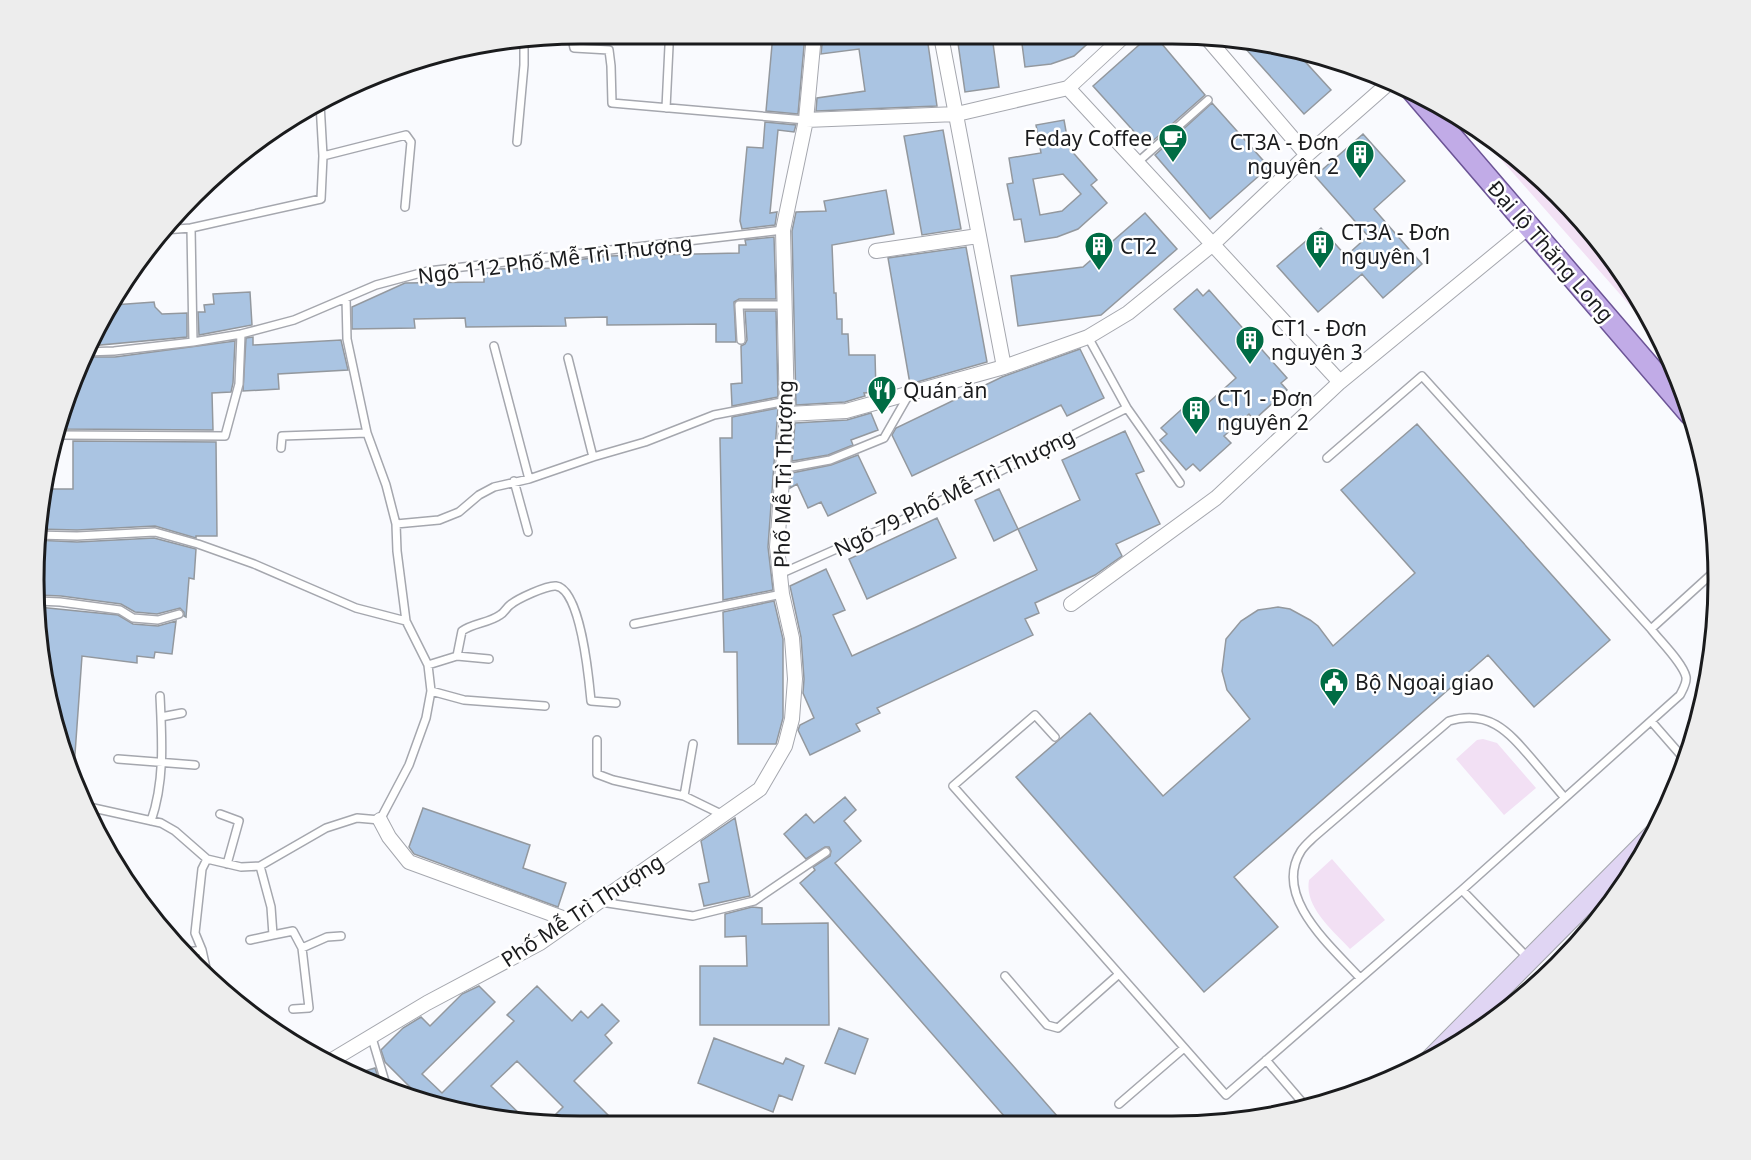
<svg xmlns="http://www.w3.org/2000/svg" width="1751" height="1160" font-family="'Noto Sans',sans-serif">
  <rect width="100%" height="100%" fill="#f9fafe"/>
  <path fill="#f2e0f4" d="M1476,131l56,38 73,78 59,97z
    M1483,739l14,4 39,45 -32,27 -48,-56 21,-19z
    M1332,859l53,61 -35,29c-16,-18 -46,-41 -41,-69z"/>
  <path fill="#aac4e2" stroke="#93989e" stroke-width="1.5" fill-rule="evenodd" d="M773,34l32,1 -7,79 -32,-3z
    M823,35h64l1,8 39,-6 10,69 -121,5 1,-13 48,-7 -6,-42 -38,5z
    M957,36h35l7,51 -34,5z
    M1021,36h20l54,1 -21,19 -23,8 -26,3z
    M1148,37h8l49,58 -58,51 -54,-60z
    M1236,38h7l56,17 32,35 -27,24z
    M1212,103l57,64 -59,52 -55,-64z
    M1064,120l5,28 28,32 -6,5 16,18 -29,26 -21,8 -32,5 -4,-23 -7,1 -7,-36 6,-1 -4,-25 32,-5 -5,-28zM1063,174l18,20 -19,17 -22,4 -7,-36z
    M765,122l31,3 -2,7 -16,-2 -8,83 7,-1 -2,13 -33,4 -2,-8 7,-74 16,1z
    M943,130l18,99 -39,6 -18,-99z
    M1363,134l42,47 -31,28 48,55 -39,34 -21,-24 -44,38 -41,-46 44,-38 25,28 22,-20 -53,-60z
    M886,190l8,44 -62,11 2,48h2l1,26h5v15h6l1,21h26l1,37 -12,1 1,3 -20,6 -49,3 -4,-174 4,-19 30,-1 -2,-10z
    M1145,213l32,36 -76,66 -83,11 -7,-50 72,-9z
    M774,237l2,62h-37l-5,3 2,40h-20v-18l-109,1v-8l-42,1 1,8 -100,1 -1,-9 -51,1 1,9 -63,1v-22l53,-24 79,-1v-9h11v-4l56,-1v-3l25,-3v-2l32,-4 131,-3v-8h7l-1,-5z
    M966,247l21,115 -77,22 -22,-126z
    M1197,289l6,7 6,-6 78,88 -6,5 6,7 -33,30 -5,-6 -25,22 7,7 -31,28 -7,-7 -7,6 -26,-30 7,-6 -6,-6 31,-28 6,7 7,-7 3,3 28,-25 -62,-69z
    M250,292l2,33 -53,10 -1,-23h7l-1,-7 10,-1 -1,-10z
    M154,302l1,5 7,7 25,-1v24l-98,9 24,-41z
    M745,311h31l2,86 -46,9 -1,-22 11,-1 -1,-37 4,-2 2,-4z
    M253,337v8l88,-5 7,30 -70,4 1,15 -36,2 3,-53z
    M235,341l-2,42 -2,9 -19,1 1,37 -152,-1 14,-58 8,-14h32z
    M1080,349l24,49 -37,18 -6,-11 -149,71 -20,-41 4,-7 106,-51z
    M778,408l-10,139 5,43 -50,10 -3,-162h12v-21z
    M871,413l7,17 -27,10 2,5 -25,10 -36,6 3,-38 52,-3z
    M1417,424l193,216 -76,67 -46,-52 -254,222 44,50 -74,65 -188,-215 74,-64 73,83 87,-77 -23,-29 -5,-19 4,-32 15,-18 17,-11 20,-3 12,2 20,11 8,6 15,20 18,-16 64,-57 -74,-83z
    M1125,431l19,40 -8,3 24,50 -44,20 6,12 -27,19 -60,28 4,10 -14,6 8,16 -156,73 3,5 -24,11 4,7 -50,24 -12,-25 2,-5 14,-7 -11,-25 1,-14 -3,-42 -11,-51 36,-17 19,41 -12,5 19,41 64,-29 121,-57 -19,-41 62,-29 -18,-40z
    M73,441l143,1 1,94h-21v2l-41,-12 -78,4 -39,-1 9,-40h26z
    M858,455l18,38 -48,23 -7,-14 -13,6 -11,-24 -7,4 2,-15 39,-8z
    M999,489l19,40 -24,12 -19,-41z
    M937,518l19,40 -89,41 -18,-40z
    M154,538l42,11 -2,30 -5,-1 -3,39 -2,-1v-4l-4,-4 -23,6 -22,-2 -14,-8 -60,-8 -23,-1 -3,-55 42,2z
    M774,601l9,38v79l-7,26h-38l-1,-92h-13l-1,-40z
    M38,607l80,8 15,9 25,2 18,-5 -4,33 -17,-2 -1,6 -17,-2v7l-55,-7 -8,112 -30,-81z
    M845,797l11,13 -12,11 17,20 -26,22 230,262h-53l-212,-242 15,-13 -2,-3 17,-11 1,-5 -2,-4h-4l-19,12 -22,-25 22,-20 8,9z
    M423,808l107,37 -7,23 43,15 -8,24 -144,-53 -5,-7z
    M735,818l15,78 -46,10 -5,-22 10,-2 -8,-41z
    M752,907l10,1v16l66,-1 1,102h-129v-59h47l-1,-30 -21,1v-23z
    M479,986l16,16 -73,72 20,19 72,-72 -7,-6 30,-29 35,35 9,-10 7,7 14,-14 17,17 -14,14 7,8 -38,38 42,42 -68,-1 15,-15 -46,-46 -26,25 37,36h-20l-90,-27 -33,-33 -4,-12 22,-22 18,-11 9,9 32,-32z
    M839,1028l29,11 -13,35 -30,-11z
    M714,1038l69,26 3,-6 18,8 -12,34 -13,-5 -6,17 -75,-29z
    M375,1068l5,15 -29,-8z"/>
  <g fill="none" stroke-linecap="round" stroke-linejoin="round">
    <g stroke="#a5a7ae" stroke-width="10">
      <path id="service" d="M571,34l3,14 35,2 2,16 1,37 194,17
        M666,108l3,-62
        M517,142l7,-77v-23
        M323,156l83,-21 5,7 -6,65
        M1138,162l70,-62
        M164,230l27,-2
        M1088,337l39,71 53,75
        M741,340l-2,-35h44
        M193,342l-2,-114 130,-29 2,-43 -3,-53
        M494,346l35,133
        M86,352l28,-1 79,-9 48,-8 53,-14 82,-35 52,-14 355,-41
        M568,358l25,99
        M60,435l165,1 14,-52 2,-50
        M281,448l1,-12 85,-3
        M781,469l49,-9 54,-22 24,-42
        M514,481l14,51
        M396,524l43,-4 20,-8 20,-17 15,-8 35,-8 64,-22 52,-15 69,-27 73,-14
        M36,535l41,1 78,-4 43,12 56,20 102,44 50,13
        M780,574l122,-54 225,-112
        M38,601l22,1 60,8 13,8 25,2 21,-6
        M634,624l148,-30
        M1651,629l65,-59
        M457,656l32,3
        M428,665l29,-9 5,-25c11,-8 27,-8 38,-16 4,-2 6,-7 10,-10 7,-6 37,-20 46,-19 25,3 33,94 35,115l25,2
        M431,691l33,9 81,6
        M161,717l21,-4
        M1651,721l35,40
        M1055,737l-20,-22 -82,71 273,309 236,-205 218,-195c3,-6 7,-12 6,-18 -3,-14 -26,-36 -35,-48l-229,-253 -95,82
        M597,740v34l16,6 71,16 39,19
        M118,759l77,6
        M684,796l9,-52
        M89,807l72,16 14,8 32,28 34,8 19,-1 66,-38 31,-10 23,2 29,-55 17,-47 5,-27 -3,-26 -22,-44 -9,-70 -1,-27 -10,-39 -19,-52 -20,-94 -1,-41
        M220,814l19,7 -12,43
        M151,821c14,-40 11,-83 9,-125
        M207,859l-5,10 -7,64 7,17 6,27
        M260,866l11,41 2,28 20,-4 9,17 7,60 -16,1
        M1462,890l67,69
        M601,902l92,14 61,-15 72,-49
        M250,940l23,-5
        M302,948l25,-11 14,-1
        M187,952l15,-2
        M1005,976l42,49 11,3 61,-54
        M1360,978c-28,-31 -88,-81 -59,-127 3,-5 9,-10 13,-14l135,-116c39,-12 59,10 82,37 11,13 22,26 33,39
        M372,1038l14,47
        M1266,1060l42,49
        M1119,1104l65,-56"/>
    </g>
    <g stroke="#a5a7ae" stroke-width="16">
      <path id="minor" d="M941,36l63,331
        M1206,37l101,118
        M1068,88l272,294
        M806,120l151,-6 111,-26 55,-51
        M876,251l102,-15
        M787,414l59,-3 158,-44 84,-30 40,-24 85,-69 94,-89 83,-73
        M1071,604l145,-106 124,-116 190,-156
        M380,820l9,17 20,25 162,59
        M327,1063l100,-60 113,-60 220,-154 25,-43 7,-27 3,-40 -3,-41 -10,-44 -5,-47 10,-133 -4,-184 23,-110 8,-85"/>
    </g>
    <g stroke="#a5a7ae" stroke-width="22">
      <path id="secondary" d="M1430,1060l224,-226"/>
    </g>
    <g stroke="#6c5496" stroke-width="24">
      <path id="primary" d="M1411,89l279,325"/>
    </g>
    <use href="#service" stroke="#fff" stroke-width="7"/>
    <use href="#minor" stroke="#fff" stroke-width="14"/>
    <use href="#secondary" stroke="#e0d5f3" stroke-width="20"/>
    <use href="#primary" stroke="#c1abe7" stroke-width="21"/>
  </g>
  <defs>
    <g id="cafe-pin" transform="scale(1.5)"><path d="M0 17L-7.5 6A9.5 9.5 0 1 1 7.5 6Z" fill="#006c44" stroke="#fff"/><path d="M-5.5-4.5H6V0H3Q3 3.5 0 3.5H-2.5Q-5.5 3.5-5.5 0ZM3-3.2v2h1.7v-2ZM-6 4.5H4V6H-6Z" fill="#fff"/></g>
    <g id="building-pin" transform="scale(1.5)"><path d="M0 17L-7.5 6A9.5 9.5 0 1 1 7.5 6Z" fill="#006c44" stroke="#fff"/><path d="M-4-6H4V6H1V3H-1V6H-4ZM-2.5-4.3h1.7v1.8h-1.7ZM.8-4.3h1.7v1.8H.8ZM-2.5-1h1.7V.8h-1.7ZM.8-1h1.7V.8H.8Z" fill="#fff"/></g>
    <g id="restaurant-pin" transform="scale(1.5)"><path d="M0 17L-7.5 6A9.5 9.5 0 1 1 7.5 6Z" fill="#006c44" stroke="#fff"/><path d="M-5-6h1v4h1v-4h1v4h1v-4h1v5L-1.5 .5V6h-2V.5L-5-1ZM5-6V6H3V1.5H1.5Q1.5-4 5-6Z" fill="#fff"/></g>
    <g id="civic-pin" transform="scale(1.5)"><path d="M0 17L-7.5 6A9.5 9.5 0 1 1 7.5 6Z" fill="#006c44" stroke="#fff"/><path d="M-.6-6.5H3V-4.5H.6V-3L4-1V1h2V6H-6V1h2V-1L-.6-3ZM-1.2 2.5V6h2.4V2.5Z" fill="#fff"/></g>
  </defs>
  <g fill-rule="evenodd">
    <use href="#cafe-pin" x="1173" y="138"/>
    <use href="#building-pin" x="1360" y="154"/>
    <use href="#building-pin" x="1320" y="244"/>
    <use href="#building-pin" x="1099" y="246"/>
    <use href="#building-pin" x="1250" y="340"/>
    <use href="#restaurant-pin" x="882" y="390"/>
    <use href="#building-pin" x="1196" y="410"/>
    <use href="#civic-pin" x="1334" y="682"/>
  </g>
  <g text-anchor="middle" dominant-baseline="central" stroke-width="5" stroke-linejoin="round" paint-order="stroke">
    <g font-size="21" fill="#1a1b1d" stroke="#fff" text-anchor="start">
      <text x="1152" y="138" text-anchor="end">Feday Coffee</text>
      <text x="1339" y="142" text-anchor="end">CT3A - Đơn<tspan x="1339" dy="24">nguyên 2</tspan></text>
      <text x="1341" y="232">CT3A - Đơn<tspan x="1341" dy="24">nguyên 1</tspan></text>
      <text x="1120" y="246">CT2</text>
      <text x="1271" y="328">CT1 - Đơn<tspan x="1271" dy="24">nguyên 3</tspan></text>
      <text x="903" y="390">Quán ăn</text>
      <text x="1217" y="398">CT1 - Đơn<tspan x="1217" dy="24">nguyên 2</tspan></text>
      <text x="1355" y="682">Bộ Ngoại giao</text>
    </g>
    <g font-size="21" fill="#1a1b1d" stroke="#fff">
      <text transform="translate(1551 251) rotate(49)">Đại lộ Thăng Long</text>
      <text transform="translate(555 259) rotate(-7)">Ngõ 112 Phố Mễ Trì Thượng</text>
      <text transform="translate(783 474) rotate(-89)">Phố Mễ Trì Thượng</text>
      <text transform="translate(954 492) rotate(-26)">Ngõ 79 Phố Mễ Trì Thượng</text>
      <text transform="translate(582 910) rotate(-33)">Phố Mễ Trì Thượng</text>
    </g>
  </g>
  <path d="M0 0H1751V1160H0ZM580 44H1172A536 536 0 0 1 1708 580V580A536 536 0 0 1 1172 1116H580A536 536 0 0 1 44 580V580A536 536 0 0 1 580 44Z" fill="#ededed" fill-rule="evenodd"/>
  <path fill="none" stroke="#1a1b1d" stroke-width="3" d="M580 44H1172A536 536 0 0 1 1708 580V580A536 536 0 0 1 1172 1116H580A536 536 0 0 1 44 580V580A536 536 0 0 1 580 44Z"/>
</svg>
